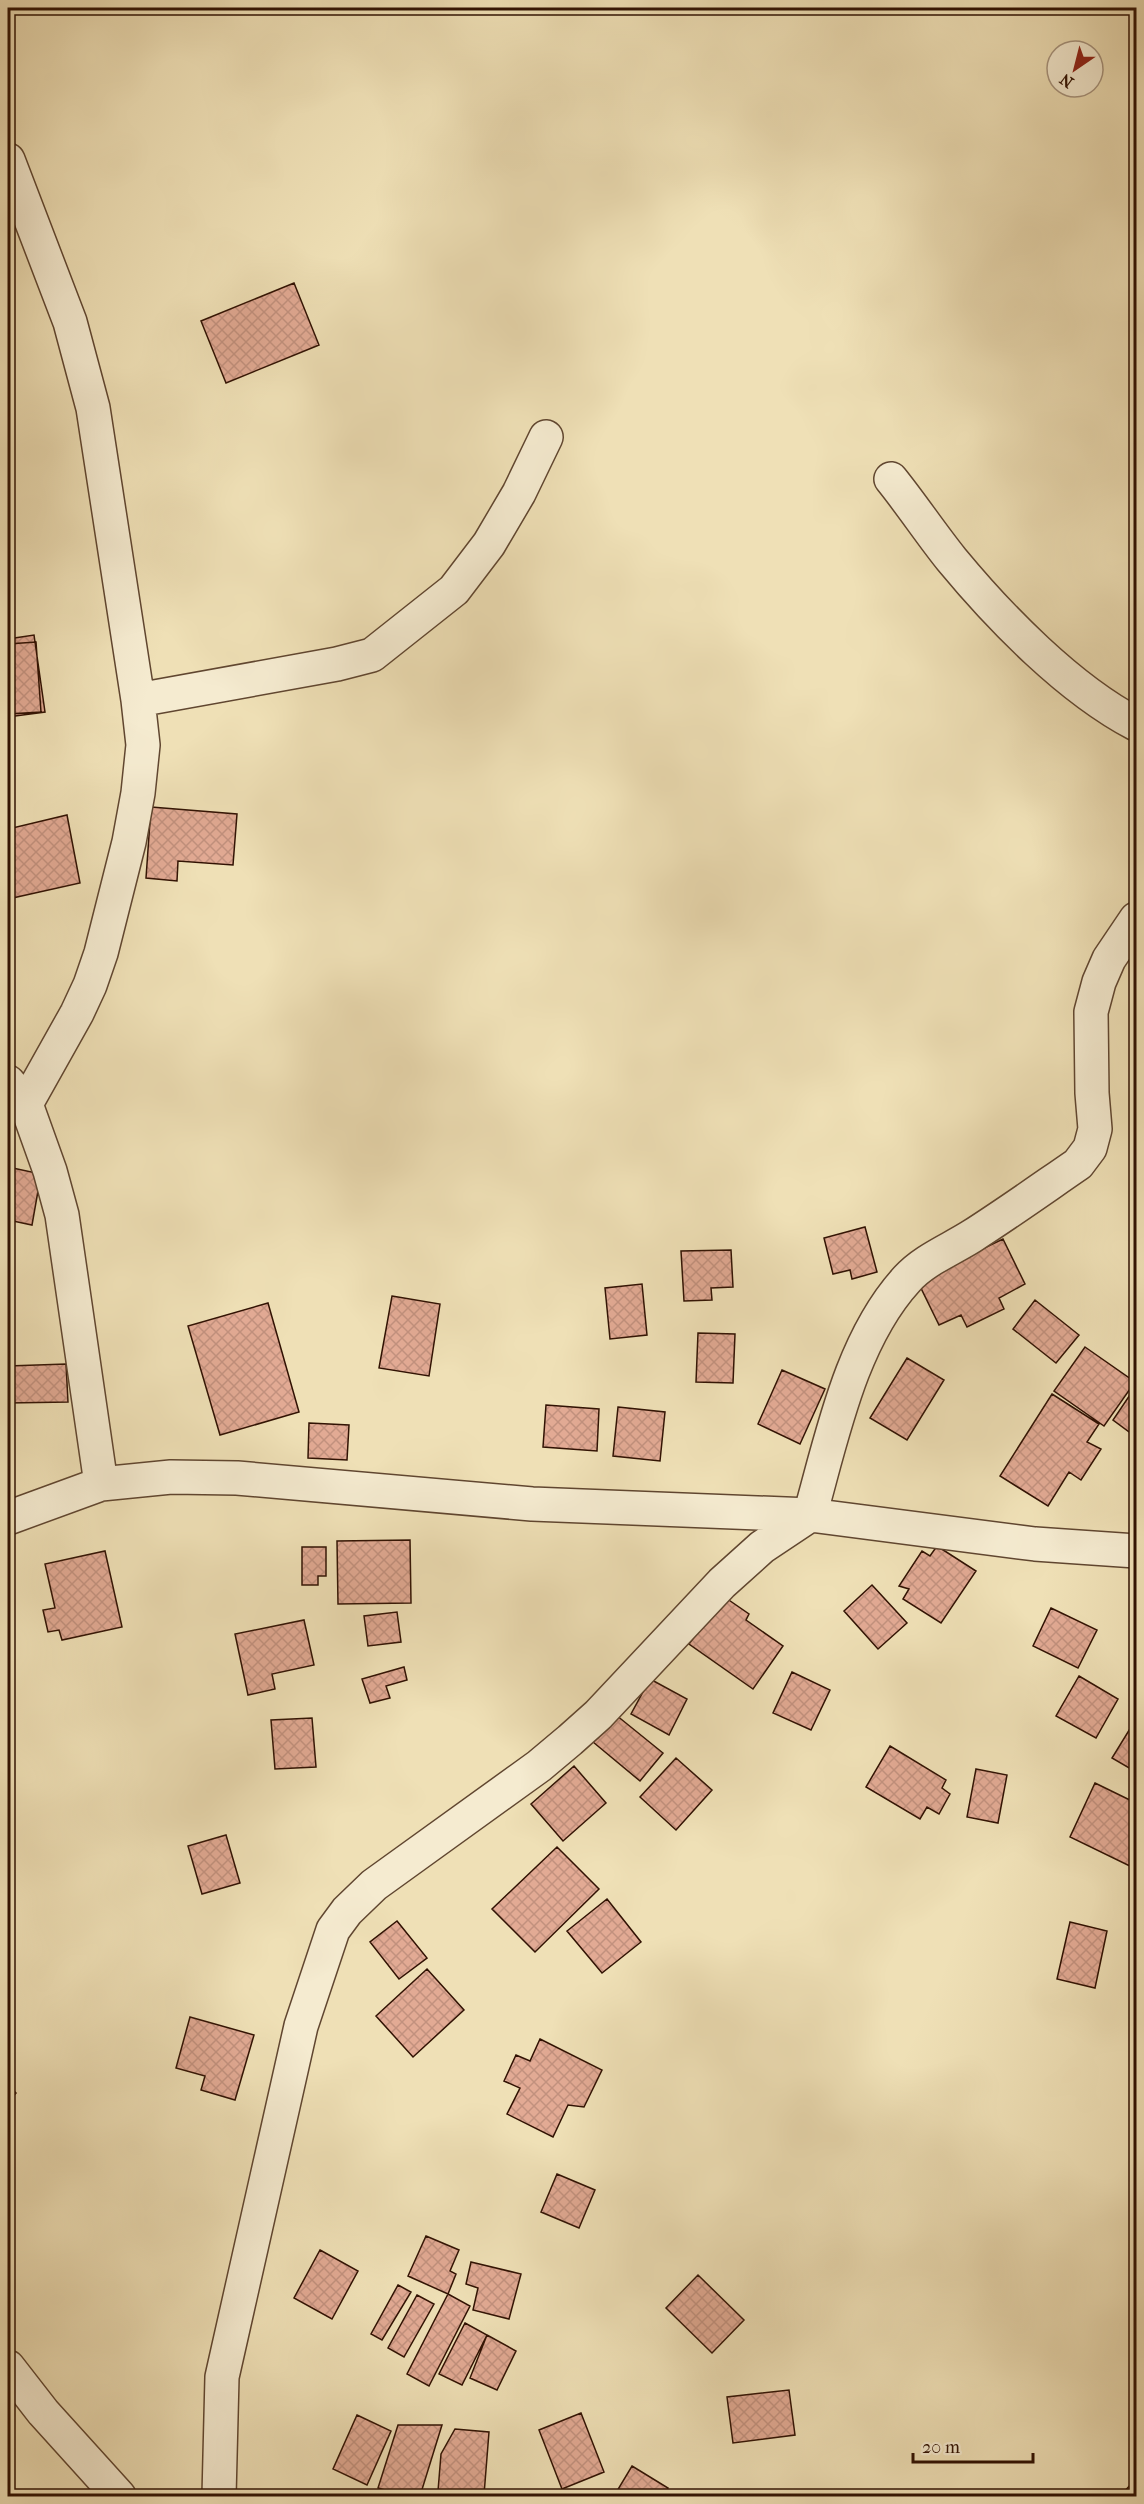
<svg xmlns="http://www.w3.org/2000/svg" width="1144" height="2504" font-family="'IM FELL French Canon',serif">
  <defs>
    <pattern id="building-cross-hatch" width="8" height="8" patternUnits="userSpaceOnUse" patternTransform="scale(1.5)"><rect width="8" height="8" fill="#e2aa94"/><path d="M0 0l8 8M0 8l8-8" fill="none" stroke="#c2917e"/></pattern>
  </defs>
  <rect width="100%" height="100%" fill="#efe0b6"/>
  <filter id="stains"><feTurbulence type="fractalNoise" baseFrequency=".00333" numOctaves="4"/><feColorMatrix values="0 0 0 0 .2 0 0 0 0 .09 0 0 0 0 .02 0 0 0 .5 -.17"/></filter>
  <radialGradient id="worn" r=".72"><stop offset=".6" stop-color="#630" stop-opacity="0"/><stop offset="1" stop-color="#630" stop-opacity=".3"/></radialGradient>
  <path fill="url(#building-cross-hatch)" stroke="#311203" stroke-width="1.5" d="M294,283l25,62 -93,38 -25,-62z
    M34,635l11,77 -37,5v-78z
    M36,642l5,70 -33,2v-70z
    M151,807l86,7 -4,51 -55,-4 -1,20 -31,-3z
    M67,815l13,68 -72,16v-70z
    M8,1167l33,7 -9,51 -24,-5z
    M865,1227l12,45 -25,7 -2,-9 -17,4 -9,-36z
    M1003,1239l22,45 -26,14 5,11 -37,18 -6,-12 -22,10 -22,-45z
    M731,1250l2,37 -22,1 1,12 -28,1 -3,-50z
    M642,1284l5,51 -37,4 -5,-51z
    M392,1296l48,8 -11,72 -50,-8z
    M1035,1300l44,35 -23,28 -43,-34z
    M268,1303l31,109 -79,23 -32,-109z
    M698,1333l37,1 -2,49 -37,-1z
    M1085,1347l50,35 -31,44 -50,-35z
    M907,1358l37,22 -37,60 -37,-22z
    M66,1364l2,38 -60,1v-37z
    M782,1370l43,19 -25,55 -42,-20z
    M1136,1386v51l-23,-17z
    M1052,1394l47,30 -12,18 14,7 -20,31 -12,-8 -21,34 -48,-30z
    M546,1405l53,4 -2,42 -54,-4z
    M618,1407l47,5 -5,49 -47,-5z
    M309,1423l40,2 -2,35 -39,-2z
    M410,1540l1,63 -73,1 -1,-63z
    M937,1546l39,25 -35,52 -38,-24 6,-10 -10,-3 23,-35 8,5z
    M302,1547h24v29h-8v9h-16z
    M105,1551l17,76 -60,13 -3,-10 -11,2 -5,-22 12,-2 -10,-44z
    M872,1585l35,38 -29,26 -34,-38z
    M723,1596l26,18 -3,6 37,26 -30,43 -64,-45z
    M1051,1608l46,22 -19,38 -45,-22z
    M397,1612l4,30 -33,4 -4,-30z
    M304,1620l10,45 -42,9 3,15 -27,6 -13,-61z
    M404,1667l3,13 -21,6 4,12 -20,5 -8,-24z
    M792,1672l38,18 -19,40 -38,-17z
    M1079,1676l39,23 -22,39 -40,-22z
    M650,1679l37,20 -18,36 -38,-21z
    M616,1715l47,38 -23,28 -47,-39z
    M312,1718l4,49 -41,2 -4,-49z
    M1136,1719v53l-24,-14z
    M890,1746l56,34 -4,8 8,6 -11,20 -12,-7 -7,12 -54,-32z
    M676,1758l36,32 -36,40 -36,-33z
    M574,1766l32,37 -43,38 -32,-37z
    M976,1769l31,6 -9,48 -31,-6z
    M1095,1783l41,20v66l-66,-32z
    M226,1835l14,48 -38,11 -14,-48z
    M557,1847l42,42 -64,63 -43,-43z
    M607,1899l34,43 -39,31 -35,-42z
    M397,1921l30,37 -28,21 -29,-37z
    M1070,1922l37,9 -12,57 -38,-9z
    M427,1969l37,41 -51,47 -37,-41z
    M190,2017l64,18 -19,65 -34,-10 4,-14 -29,-8z
    M540,2039l62,31 -18,37 -16,-2 -15,32 -46,-23 13,-26 -16,-7 12,-26 14,6z
    M8,2085l8,8 -8,9z
    M557,2174l38,16 -16,38 -38,-16z
    M426,2236l33,14 -9,21 6,3 -8,20 -40,-18z
    M320,2250l38,21 -26,48 -38,-21z
    M471,2262l50,12 -12,45 -36,-9 5,-22 -12,-4z
    M698,2275l46,45 -32,33 -46,-45z
    M398,2285l13,7 -29,48 -11,-6z
    M448,2294l22,12 -41,80 -22,-12z
    M417,2295l17,9 -30,53 -16,-9z
    M465,2323l22,12 -25,50 -23,-11z
    M487,2335l29,16 -19,39 -27,-12z
    M789,2390l6,45 -62,8 -6,-46z
    M581,2413l23,59 -42,17 -23,-59z
    M357,2415l34,16 -24,54 -34,-16z
    M398,2425h44l-22,71h-15l-27,-8z
    M455,2429l34,3 -5,63 -46,-4 3,-37z
    M632,2466l36,22 -5,8h-49z
    M1136,2479v17h-16z"/>
  <g fill="none" stroke-linecap="round" stroke-linejoin="round">
    <g stroke="#604630" stroke-width="36">
      <path id="street" d="M8,160l62,162 23,86 45,292 5,45 -5,48 -9,49 -28,111 -11,32 -13,28 -51,91
        M891,479c21,26 40,55 61,81 48,58 117,129 184,164
        M138,700l199,-36 35,-9 82,-65 35,-46 30,-51 27,-56
        M8,1082l18,22 24,67 12,44 39,269
        M8,1518l93,-34 70,-7 66,1 295,26 278,11 225,29 101,7
        M8,2367l35,45 76,84
        M219,2496l3,-119 79,-351 32,-96 14,-19 27,-26 165,-119 31,-26 28,-25 124,-132 40,-36 48,-32c22,-78 41,-175 97,-236 17,-19 43,-29 65,-43 36,-23 71,-48 106,-72l12,-16 5,-19 -3,-36 -1,-81 8,-30 10,-23 27,-40"/>
    </g>
    <use href="#street" stroke="#f5ebd0" stroke-width="33"/>
  </g>
  <rect width="1144" height="2504" fill="none" stroke="#efe0b6" stroke-width="30"/>
  <rect x="9" y="9" width="1126" height="2486" fill="none" stroke="#311203" stroke-width="3"/>
  <rect x="15" y="15" width="1114" height="2474" fill="none" stroke="#311203" stroke-width="1.5"/>
  <g transform="translate(1075 69) rotate(215)"><circle r="28" fill="#f5ebd0" stroke="#a7947e" stroke-width="1.5"/>
  <path d="M0-4.5L10 22L0 15L-10 22Z" fill="#8f2418"/>
  <text y="-9" font-size="16" font-weight="bold" text-anchor="middle" fill="#311203">N</text>
  </g>
  <path d="M913 2453v9h120v-9" fill="none" stroke="#311203" stroke-width="3"/>
  <text x="922" y="2453" font-size="18" fill="#311203" stroke="#f5ebd0" stroke-width="4.5" paint-order="stroke">20 m</text>
  <rect width="100%" height="100%" filter="url(#stains)"/>
  <rect width="100%" height="100%" fill="url(#worn)"/>
</svg>
